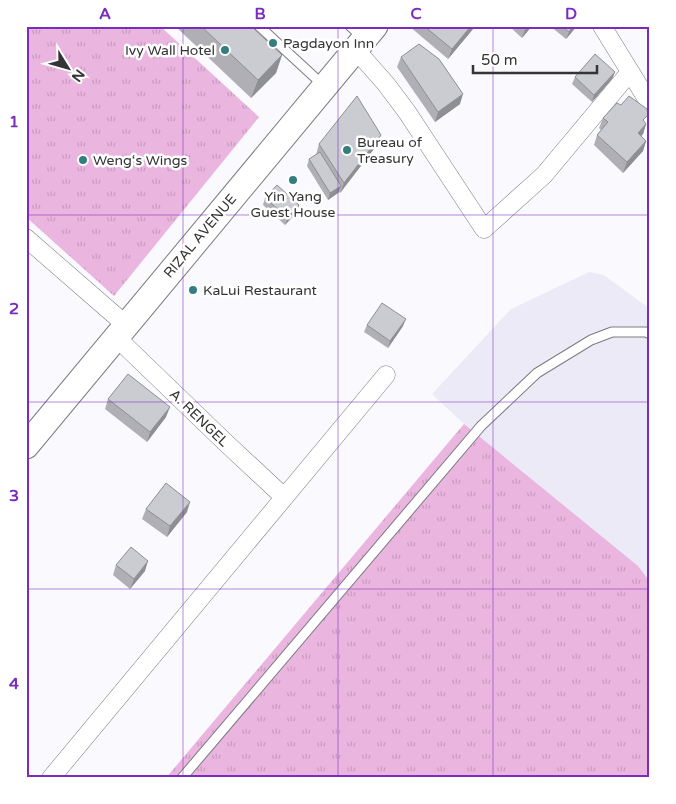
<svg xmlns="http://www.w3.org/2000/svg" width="676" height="804" font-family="'Varela Round',sans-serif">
  <defs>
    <pattern id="grass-tufts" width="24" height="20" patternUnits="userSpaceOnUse" patternTransform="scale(1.25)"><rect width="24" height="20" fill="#eab5df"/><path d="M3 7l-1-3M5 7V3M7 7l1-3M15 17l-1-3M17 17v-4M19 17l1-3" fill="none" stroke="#c99cc0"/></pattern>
  </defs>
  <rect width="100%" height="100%" fill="#faf9fe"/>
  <path fill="#edeaf7" d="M589,272l15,3 46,34v469h-484l298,-354 -32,-30 79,-85z"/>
  <path fill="url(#grass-tufts)" d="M26,26h134l99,91 -145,179 -88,-79z
    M464,424l174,142 12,16v196h-484z"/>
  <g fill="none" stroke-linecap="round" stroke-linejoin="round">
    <g stroke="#7c7b80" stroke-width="11">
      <path id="lane" d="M259,26l64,59
        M350,26l12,11
        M182,778l299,-352 56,-53 54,-33 21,-8h34l4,2"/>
    </g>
    <g stroke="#7c7b80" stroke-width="19">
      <path id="street" d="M602,26l48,78
        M356,50l30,34 21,28 77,117 60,-54 86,-103
        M26,238l100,87
        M116,337l110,106 58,54
        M51,778l335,-403"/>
    </g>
    <g stroke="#7c7b80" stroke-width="27">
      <path id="secondary" d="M26,446l349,-420"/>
    </g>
    <use href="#lane" stroke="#fff" stroke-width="9"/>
    <use href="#street" stroke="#fff" stroke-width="18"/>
    <use href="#secondary" stroke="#fff" stroke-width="25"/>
  </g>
  <path fill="#afafb5" d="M175,26h76l31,29 -6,18 -25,25z
    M409,26h65l-1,3 -25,30z
    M509,26h23l-10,12z
    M550,26h27l-11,13z
    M401,57l59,47 -25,18 -38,-55z
    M615,72l-3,7 -20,23 -20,-18 3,-7z
    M603,118l42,5 1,1 -3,10 -2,2 5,5 -3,10 -20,22 -29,-28 3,-10 4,-5 -2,-2z
    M319,144l58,1 -37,48 -1,-1 -1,1 -10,7 -21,-34 2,-7 7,-4z
    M265,198l32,14 -12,13 -22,-20z
    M367,325l36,1 -15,22 -24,-16z
    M108,399l58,18 -19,25 -42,-33z
    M146,509l41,3 -20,25 -25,-18z
    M116,565l29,6 -15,18 -17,-14z"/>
  <path fill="#8e8f93" d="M471,26h3l-1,3 -25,30 4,-10z
    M527,26h5l-10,12 4,-11z
    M573,26h4l-11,13 3,-7z
    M282,55l-6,18 -25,25 7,-18z
    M615,72l-3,7 -20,23 2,-7z
    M463,94l-3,10 -25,18 3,-10z
    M646,124l-3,10 -8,9 3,-10z
    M381,135l-4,10 -37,48 4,-10z
    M646,141l-3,10 -20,22 4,-11z
    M341,186l-3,7 -10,7 2,-7z
    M299,205l-2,7 -12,13 3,-7z
    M406,319l-3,7 -15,22 2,-7z
    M170,407l-4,10 -19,25 3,-10z
    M190,502l-3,10 -20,25 3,-11z
    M148,561l-3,10 -15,18 4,-10z"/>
  <path fill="#cbccd2" stroke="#8e8f93" d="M201,26h50l31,29 -24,25z
    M424,26h47l-19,23z
    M561,26h12l-4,6z
    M419,44l20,15 24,35 -25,18 -37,-55z
    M595,54l20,18 -21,23 -19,-18z
    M357,96l24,39 -37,48 -25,-39z
    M629,96l18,13 1,6 -5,5 3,4 -8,9 8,8 -19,21 -30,-27 11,-13 -5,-4 14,-15 4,2z
    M320,152l21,34 -11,7 -21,-34z
    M277,185l22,20 -11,13 -23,-20z
    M382,303l24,16 -16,22 -23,-16z
    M128,374l42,33 -20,25 -42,-33z
    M166,483l24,19 -20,24 -24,-17z
    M131,547l17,14 -14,18 -18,-14z"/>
  <path fill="none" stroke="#7b2cbf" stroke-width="1" stroke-opacity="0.55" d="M183,26v752M338,26v752M493,26v752M26,215h624M26,402h624M26,589h624"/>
  <g fill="#347e7f" stroke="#fff" stroke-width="2">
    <circle cx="273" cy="43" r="5"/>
    <circle cx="225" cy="50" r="5"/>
    <circle cx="347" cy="150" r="5"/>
    <circle cx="83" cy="160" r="5"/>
    <circle cx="293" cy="180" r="5"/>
    <circle cx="193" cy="290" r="5"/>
  </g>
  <g text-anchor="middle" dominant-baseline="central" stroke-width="5" stroke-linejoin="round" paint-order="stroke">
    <g font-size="14" fill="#343335" stroke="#fff" text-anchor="start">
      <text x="283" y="43">Pagdayon Inn</text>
      <text x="215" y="50" text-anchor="end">Ivy Wall Hotel</text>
      <text x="357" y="142">Bureau of<tspan x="357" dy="16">Treasury</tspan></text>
      <text x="93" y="160">Weng‘s Wings</text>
      <text x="293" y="196" text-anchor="middle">Yin Yang<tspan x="293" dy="16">Guest House</tspan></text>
      <text x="203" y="290">KaLui Restaurant</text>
    </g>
    <g font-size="14" fill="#343335" stroke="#fff">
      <text transform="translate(200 236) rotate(-50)">RIZAL AVENUE</text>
      <text transform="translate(199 418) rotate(44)">A. RENGEL</text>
    </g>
  </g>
  <rect width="676" height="804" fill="none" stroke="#ffffff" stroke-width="55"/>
  <g transform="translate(68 68) rotate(127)" stroke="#ffffff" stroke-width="4" paint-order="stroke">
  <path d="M0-4L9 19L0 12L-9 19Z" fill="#343335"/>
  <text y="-8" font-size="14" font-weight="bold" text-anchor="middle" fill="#343335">N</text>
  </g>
  <path d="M473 65v8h124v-8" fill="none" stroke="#343335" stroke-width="2.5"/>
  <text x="481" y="65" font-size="15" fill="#343335" stroke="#ffffff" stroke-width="4" paint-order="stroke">50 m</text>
  <rect x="28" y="28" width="620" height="748" fill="none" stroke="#7b2cbf" stroke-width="2"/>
  <g font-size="16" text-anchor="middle" font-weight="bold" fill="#7b2cbf">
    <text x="105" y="19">A</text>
    <text x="260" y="19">B</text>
    <text x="416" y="19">C</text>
    <text x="571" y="19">D</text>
    <text x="14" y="127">1</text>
    <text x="14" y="314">2</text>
    <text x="14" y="501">3</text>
    <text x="14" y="689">4</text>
  </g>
</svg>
